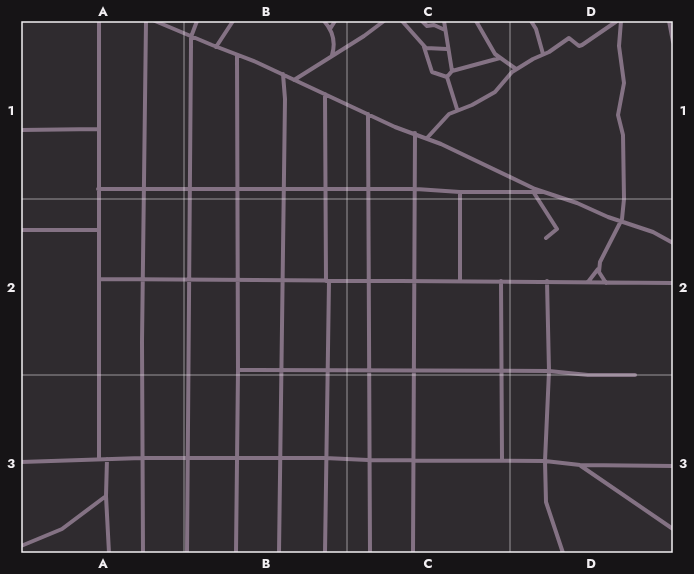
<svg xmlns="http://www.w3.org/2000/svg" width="694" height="574" font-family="Jost,sans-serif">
  <rect width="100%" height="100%" fill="#2f2b2f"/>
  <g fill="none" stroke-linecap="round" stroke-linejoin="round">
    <path stroke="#847284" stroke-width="4" d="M155,21l57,24 44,17 139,65 46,17 94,45 42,14 31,14 45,15 20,11
      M324,21c9,10 12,21 8,34
      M402,21l24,27 21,1
      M422,21l5,5 7,-1 11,5
      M444,21l8,50
      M476,21l19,33 21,15
      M531,21l5,8 7,25
      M669,21l4,21
      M330,29l5,-8
      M216,47l17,-26
      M424,47l8,25 15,5
      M447,77l5,-6 48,-13
      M447,77l10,32
      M294,80l70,-44 20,-15
      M325,94l1,187
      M368,114l2,439
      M21,130l78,-1
      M427,138l22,-24 23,-9 23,-13 17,-20 21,-13 16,-7 20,-14 10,8 3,-1 35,-24
      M98,189h318l44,3h82
      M534,193l23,36 -11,9
      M21,230h77
      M99,279l574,4
      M460,281v-89
      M501,281l1,179
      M547,281l2,90 -4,90 1,41 17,51
      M588,282l10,-13
      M606,283l-7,-11 1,-10 22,-43 2,-20 -1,-64 -5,-20 6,-32 -5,-37 2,-25
      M238,370l311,1 39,4h47
      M99,459v-438
      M107,459l-1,37 3,57
      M21,462l121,-4h183l43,2 177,1 35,4 93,1
      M581,466l92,63
      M21,546l41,-17 44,-33
      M143,553l-1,-211 4,-321
      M187,553l4,-508v-8l6,-16
      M236,553l2,-183 -1,-315
      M279,553l6,-454 -2,-25
      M325,553l4,-272
      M413,553l2,-420"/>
  </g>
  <path fill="none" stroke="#f2eff2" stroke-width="1" stroke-opacity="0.55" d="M184,21v532M347,21v532M510,21v532M21,199h652M21,375h652"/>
  <rect width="694" height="574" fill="none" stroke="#161416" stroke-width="44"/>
  <rect x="22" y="22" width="650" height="530" fill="none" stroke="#f2eff2" stroke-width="1.5"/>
  <g font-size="13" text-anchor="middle" font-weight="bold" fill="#f2eff2">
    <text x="103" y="16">A</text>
    <text x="266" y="16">B</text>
    <text x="428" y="16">C</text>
    <text x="591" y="16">D</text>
    <text x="11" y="115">1</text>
    <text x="683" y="115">1</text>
    <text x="11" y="292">2</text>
    <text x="683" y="292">2</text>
    <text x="11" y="468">3</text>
    <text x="683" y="468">3</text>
    <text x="103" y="568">A</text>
    <text x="266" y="568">B</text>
    <text x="428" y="568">C</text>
    <text x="591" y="568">D</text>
  </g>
</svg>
